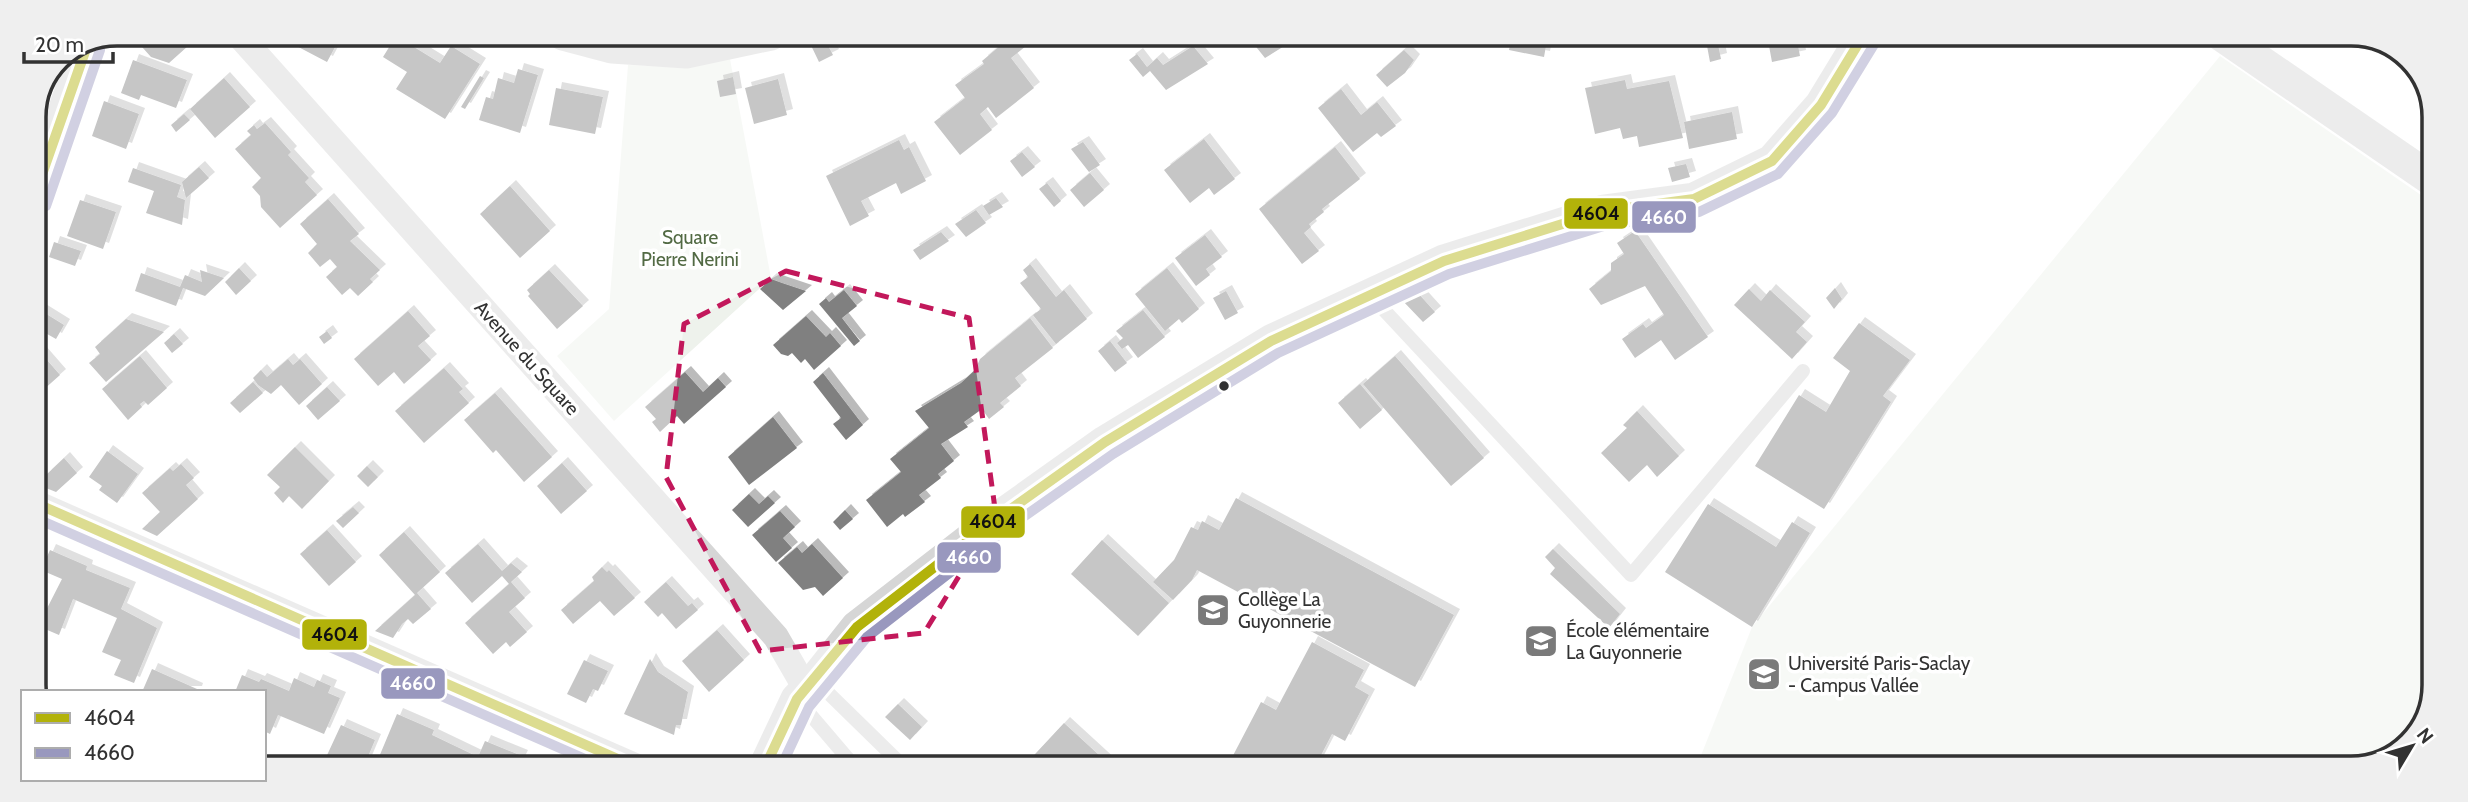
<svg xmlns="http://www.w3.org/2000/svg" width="2468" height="802" font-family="Cabin,sans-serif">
  <defs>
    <filter id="shadow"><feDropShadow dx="6" dy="-6" stdDeviation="0" flood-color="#0004"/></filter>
  </defs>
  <rect width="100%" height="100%" fill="#fff"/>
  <path fill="#eef2ec" d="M2220,56l214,148 -2,503 -30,44 -50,18 -656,-1 56,-141z
    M730,59l41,219 -157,143 -57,-65 52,-47 19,-244 42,1z"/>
  <path fill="#808080" filter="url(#shadow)" d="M140,33h37l11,13 -19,17 -18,-6 -17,-19z
    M291,33l21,1h30l-15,28 -40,-21z
    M822,34l11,21 -14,7 -13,-27z
    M993,34h64l-11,9 -6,-1 -4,-4 -25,20 23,30 -38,30 -8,-11 -8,7 12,16 -32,25 -26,-33 31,-24 -10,-13 29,-21 -2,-3 19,-16z
    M1254,35h48l-37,23 -16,-20z
    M1512,35h36l-4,22 -35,-7z
    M1705,35h11l5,24 -11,3z
    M1767,35h29l4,21 -28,6z
    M396,36l44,27 11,-17 29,18 -35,55 -49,-30 11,-17 -24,-15z
    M1193,46l15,18 -42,26 -16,-19 -7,6 -14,-17 8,-6 10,13 10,-9 6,7z
    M1404,50l10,10 -9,13 -18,14 -11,-12z
    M133,60l54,20 -11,28 -35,-13 -2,5 -18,-7z
    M518,69l20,6 -18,58 -41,-13 7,-23 7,2 5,-21 16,5z
    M480,76l4,2 -19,31 -4,-2z
    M733,77l3,17 -16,3 -3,-16z
    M224,78l26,29 -35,31 -25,-29z
    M778,79l9,36 -33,9 -9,-36z
    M1625,80l2,9 42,-8 14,57 -44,9 -2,-11 -14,3 -3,-11 -25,6 -10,-46z
    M556,88l47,9 -8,37 -46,-9z
    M1341,89l20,26 16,-13 19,24 -15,11 -4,-4 -24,19 -35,-44z
    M104,101l35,13 -13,35 -34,-13z
    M1732,112l5,27 -48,10 -5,-27z
    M184,114l6,6 -14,12 -5,-7z
    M265,123l26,29 -3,3 21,23 -4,4 12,13 -37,33 -19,-21 -1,-11 -8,-9 9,-9 -26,-29 16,-14 -4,-4 7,-6 3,4z
    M1204,139l31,40 -21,16 -5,-7 -19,15 -26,-33z
    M899,140l5,10 5,-3 17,34 -25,13 -5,-11 -35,18 8,15 -19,10 -24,-50z
    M1083,142l17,23 -11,7 -18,-23z
    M1335,147l25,32 -38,30 2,3 -15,12 2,3 -7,6 15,18 -17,13 -43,-55z
    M1022,152l13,15 -13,10 -12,-16z
    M1686,164l4,13 -18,5 -4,-14z
    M199,167l10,11 -23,20 -4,-16z
    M133,168l48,17 -4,12 8,3 -3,25 -36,-12 8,-22 -26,-9z
    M1090,173l14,17 -20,17 -14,-17z
    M1047,183l14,18 -7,6 -15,-18z
    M510,186l40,45 -30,27 -40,-44z
    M996,198l7,9 -14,8 -6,-9z
    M328,199l31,35 -9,7 30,29 -10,9 3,3 -15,14 -8,-8 -8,7 -16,-18 11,-10 -7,-8 -10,8 -12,-14 9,-9 -17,-20z
    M80,200l36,12 -13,37 -36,-13z
    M976,210l10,13 -20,14 -11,-13z
    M1635,231l73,106 -33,23 -14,-20 -26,18 -13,-19 21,-15 3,4 18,-13 -19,-29 -44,19 -12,-16 22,-18v-8l13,-9 -7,-11z
    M941,232l8,9 -29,19 -7,-10z
    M1205,235l17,22 -16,12 4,6 -14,11 -21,-28z
    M54,242l27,9 -6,15 -26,-9z
    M1030,264l26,33 8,-7 23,29 -31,25 -23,-29 8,-6 -21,-26 8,-6 -5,-7z
    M239,268l12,13 -15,14 -11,-13z
    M1167,268l32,41 -17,14 -3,-4 -14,12 -30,-37z
    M200,270l24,8 -19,18 -22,-8 -7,18 -41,-15 6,-18 39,14 5,-12 17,7z
    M549,270l34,36 -26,23 -29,-33 2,-2 -3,-4z
    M771,279l11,4 24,8 -23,19 -23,-21z
    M1835,288l7,11 -8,10 -8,-11z
    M1749,289l12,12 9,-11 35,32 -9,10 11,10 -15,17 -58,-54z
    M844,290l13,16 -15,12 18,23 -6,5 -35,-42 7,-6 3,4z
    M1226,291l12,22 -13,7 -12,-22z
    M1416,291l19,21 -12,10 -22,-23z
    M35,307l29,18 -8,14 -23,-13z
    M1143,310l22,27 -27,21 -10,-13 -6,4 -5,-6 6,-5 -7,-7z
    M408,311l22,25 -12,10 13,14 -27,24 -10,-12 -16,14 -24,-27z
    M806,316l20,21 4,-4 11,13 -27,24 -9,-11 -4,4 -9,-10 -4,3 -7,-2 -8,-9z
    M1030,318l23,30 -38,30 6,8 -21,17 4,4 -15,12 -7,-10 -18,13 4,5 -27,17 13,17 -16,13 3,4 -22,17 6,7 -20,15 -2,-3 -16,13 -21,-27 35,-28 -11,-13 39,-31 -14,-17 46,-28 14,-13 5,-11z
    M126,319l38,13 -58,50 -17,-19 11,-9 -5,-7z
    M1859,323l51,37 -27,36 8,6 -67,107 -69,-43 44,-71 27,17 24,-41 -17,-13z
    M327,331l5,7 -8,6 -5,-7z
    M174,334l9,10 -11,9 -8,-10z
    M1110,341l17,22 -12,9 -17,-21z
    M33,344l27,31 -27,24z
    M140,356l27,32 -19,17 -4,-4 -4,3 2,3 -14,13 -26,-31z
    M1395,356l89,102 -33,28 -88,-102z
    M288,359l5,6 7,-6 22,25 -23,21 -18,-20 -10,9 -13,-9 -5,-7 8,-8 6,7z
    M444,368l19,21 -4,3 10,11 -45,40 -29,-32z
    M685,372l18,20 15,-14 8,9 -42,37 -7,-8 -17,16 -8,-10 4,-3 -11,-12z
    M823,373l40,52 -17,15 -13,-16 8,-6 -28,-36z
    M253,382l10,11 -23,20 -10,-10z
    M1360,384l22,26 -22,19 -22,-26z
    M327,387l13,14 -22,19 -12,-14z
    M495,393l57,64 -28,25 -28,-32 -3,3 -29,-33z
    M1637,411l42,45 -22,21 -10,-12 -18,17 -28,-29 26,-25 -4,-3z
    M773,417l24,31 -48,37 -21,-28z
    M295,447l34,34 -27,28 -13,-13 -6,7 -9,-10 6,-6 -13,-12z
    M107,451l31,23 -21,29 -18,-13 3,-4 -13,-9z
    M64,458l13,15 -21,19 -15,-6 5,-11z
    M562,463l25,28 -26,23 -24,-28z
    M181,464l13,14 -8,7 12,14 -41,37 -15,-7 18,-17 -18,-19 28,-25 3,3z
    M367,466l11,11 -10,10 -11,-11z
    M749,494l10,10 9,-8 7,7 -27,24 -16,-17z
    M1236,498l218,117 -39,72 -218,-117 -5,10 -19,20 -20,-18 21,-22 17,-33 7,3 4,-9 17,9z
    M1708,504l68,43 16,-25 18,11 -58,94 -87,-55z
    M353,507l6,6 -16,15 -7,-7z
    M845,510l8,9 -13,11 -7,-8z
    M780,511l15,16 -12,11 9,10 -16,14 -24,-27z
    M327,530l29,32 -27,24 -29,-32z
    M404,532l36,40 -23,21 14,16 -18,15 -5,-5 -6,5 -9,14 -18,-7 40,-36 -36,-40z
    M1102,540l67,63 -31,33 -67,-62z
    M478,544l24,27 9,-8 11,9 -11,10 14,16 -16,14 18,20 -17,15 -4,-5 -13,12 -28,-31 44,-39 -7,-8 -30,27 -27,-30z
    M812,544l31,34 -20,18 -8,-9 -12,3 -25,-27 19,-16 5,6z
    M1553,549l67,65 -11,14 -59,-54 5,-6 -10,-11z
    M50,550l37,16 -1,4 44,18 -9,21 36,19 -23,55 -20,-8 7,-15 -19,-8 15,-34 -44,-19 -14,36 -21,-9 24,-47 -21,-9z
    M602,567l5,5 2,-2 26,28 -21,18 -14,-15 -27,23 -12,-14 33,-29 -2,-4z
    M666,582l22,24 4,-3 6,7 -22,19 -14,-16 -4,4 -14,-15z
    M717,630l27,30 -35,32 -27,-31z
    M1312,642l52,28 -9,17 14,8 -24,46 -13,-7 -14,27 9,5 -1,1h-99l34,-65 15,8z
    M650,659l8,13 30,20 -7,33h-5l-2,10 -50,-21z
    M584,660l24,11 -10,20 -5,-2 -7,14 -19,-9z
    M152,669l45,20 -1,3h-54z
    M242,675l17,7 2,-3 28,12 5,-13 20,9 3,-7 14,6 -3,7 12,5 -16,36 -46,-19 -8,19 -6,-3v-39h-29z
    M898,704l24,23 -12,13 -25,-23z
    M397,714l37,16 -2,5 46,22 7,-16 37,15 -5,10h-122l1,-2 -17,-7z
    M1064,723l48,44h-89z
    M341,725l34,15 -11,26h-42z"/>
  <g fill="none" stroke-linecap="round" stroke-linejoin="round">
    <path stroke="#d6d6d6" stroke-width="14" d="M1370,295l261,280 172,-204
      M815,680l89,87
      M797,699l58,68"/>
    <path stroke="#d6d6d6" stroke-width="26" d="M237,33l539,604 30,52
      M33,502l604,265"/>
    <path stroke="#d6d6d6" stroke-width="33" d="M563,34l49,13 74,5 85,-18
      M2223,36l211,145
      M33,201l54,-156
      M765,767l32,-68 18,-19 42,-53 137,-106 111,-79 166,-101 173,-80 160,-50 90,-12 78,-38 49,-56 42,-69"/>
    <g stroke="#fff" stroke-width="16">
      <path id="bus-1" d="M33,200l54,-154
        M33,502l603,265
        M765,767l32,-68 60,-72 137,-106 111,-79 166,-101 173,-80 160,-50 90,-12 78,-38 49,-56 42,-69"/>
    </g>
    <g stroke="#fff" stroke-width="16">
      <path id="bus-2" d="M46,206l54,-156
        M33,517l568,249
        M781,767l28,-60 58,-70 135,-105 111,-78 165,-101 171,-79 158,-49 92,-13 79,-38 54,-61 43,-70"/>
    </g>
    <use href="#bus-1" stroke="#b2b20a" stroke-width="10"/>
    <use href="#bus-2" stroke="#9998be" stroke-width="10"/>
  </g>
  <path d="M0 0H2468V802H0ZM786,271l183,47 27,198 -72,117 -164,18 -94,-174 18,-153z" fill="#fff" fill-opacity=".55" fill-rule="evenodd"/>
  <path fill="none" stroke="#c2185b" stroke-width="5" stroke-dasharray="14 9" stroke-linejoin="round" d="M786,271l183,47 27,198 -72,117 -164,18 -94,-174 18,-153z"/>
  <defs>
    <g id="school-square" transform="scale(1.75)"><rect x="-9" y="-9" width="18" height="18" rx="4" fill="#7a7a7a" stroke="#fff"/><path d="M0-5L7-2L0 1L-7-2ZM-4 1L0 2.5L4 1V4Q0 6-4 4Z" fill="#fff"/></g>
    <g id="university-square" transform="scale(1.75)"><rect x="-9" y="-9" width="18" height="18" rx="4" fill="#7a7a7a" stroke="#fff"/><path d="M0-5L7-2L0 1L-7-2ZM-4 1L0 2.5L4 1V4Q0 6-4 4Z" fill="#fff"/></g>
  </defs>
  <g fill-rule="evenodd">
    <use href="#school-square" x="1213" y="610"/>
    <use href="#school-square" x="1541" y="641"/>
    <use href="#university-square" x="1764" y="674"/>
  </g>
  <circle fill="#323232" stroke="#fff" stroke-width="2.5" cx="1224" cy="386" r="6"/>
  <g text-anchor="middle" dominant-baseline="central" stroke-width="7" stroke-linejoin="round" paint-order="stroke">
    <g font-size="19" fill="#526a44" stroke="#fff">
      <text x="690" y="237">Square<tspan x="690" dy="22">Pierre Nerini</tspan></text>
    </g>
    <g font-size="19" fill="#323232" stroke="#fff">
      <text transform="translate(527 358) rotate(48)">Avenue du Square</text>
    </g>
    <g font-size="19" fill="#323232" stroke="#fff" text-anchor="start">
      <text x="1238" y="599">Collège La<tspan x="1238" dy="22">Guyonnerie</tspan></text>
      <text x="1566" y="630">École élémentaire<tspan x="1566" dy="22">La Guyonnerie</tspan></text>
      <text x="1788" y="663">Université Paris-Saclay<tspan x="1788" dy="22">- Campus Vallée</tspan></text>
    </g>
  </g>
  <path d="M0 0H2468V802H0ZM117 46H2351A71 71 0 0 1 2422 117V685A71 71 0 0 1 2351 756H117A71 71 0 0 1 46 685V117A71 71 0 0 1 117 46Z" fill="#efefef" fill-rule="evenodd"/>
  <path fill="none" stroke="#323232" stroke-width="3.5" d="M117 46H2351A71 71 0 0 1 2422 117V685A71 71 0 0 1 2351 756H117A71 71 0 0 1 46 685V117A71 71 0 0 1 117 46Z"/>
  <g stroke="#fff" stroke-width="2.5">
    <rect x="1563" y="197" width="66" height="33" rx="7" fill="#b2b20a"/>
    <rect x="1631" y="200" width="66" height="34" rx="7" fill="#9998be"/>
    <rect x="960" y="505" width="66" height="34" rx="7" fill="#b2b20a"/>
    <rect x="936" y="541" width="66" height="33" rx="7" fill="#9998be"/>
    <rect x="301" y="618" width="67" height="33" rx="7" fill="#b2b20a"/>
    <rect x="380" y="667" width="66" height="33" rx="7" fill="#9998be"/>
  </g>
  <g font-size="19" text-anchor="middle" font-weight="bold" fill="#fff">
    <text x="1664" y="224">4660</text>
    <text x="969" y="564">4660</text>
    <text x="413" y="690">4660</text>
  </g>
  <g font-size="19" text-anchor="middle" font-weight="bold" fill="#111">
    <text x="1596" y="220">4604</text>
    <text x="993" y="528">4604</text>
    <text x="335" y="641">4604</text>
  </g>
  <rect x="21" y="690" width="245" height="91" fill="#ffffff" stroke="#adadad" stroke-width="2"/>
  <rect x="35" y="713" width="35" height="10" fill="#b2b20a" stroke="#adadad" stroke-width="2"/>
  <text x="84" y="725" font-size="21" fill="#323232">4604</text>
  <rect x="35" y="748" width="35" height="10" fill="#9998be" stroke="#adadad" stroke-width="2"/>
  <text x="84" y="760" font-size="21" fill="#323232">4660</text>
  <g transform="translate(2412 746) rotate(52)" stroke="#ffffff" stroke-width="5" paint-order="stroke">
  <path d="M0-5L12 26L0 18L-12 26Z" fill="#323232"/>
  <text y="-10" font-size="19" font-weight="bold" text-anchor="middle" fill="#323232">N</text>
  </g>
  <path d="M24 52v10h89v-10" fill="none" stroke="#323232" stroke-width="3.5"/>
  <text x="35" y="52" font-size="21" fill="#323232" stroke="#ffffff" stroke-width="5" paint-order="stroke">20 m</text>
</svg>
